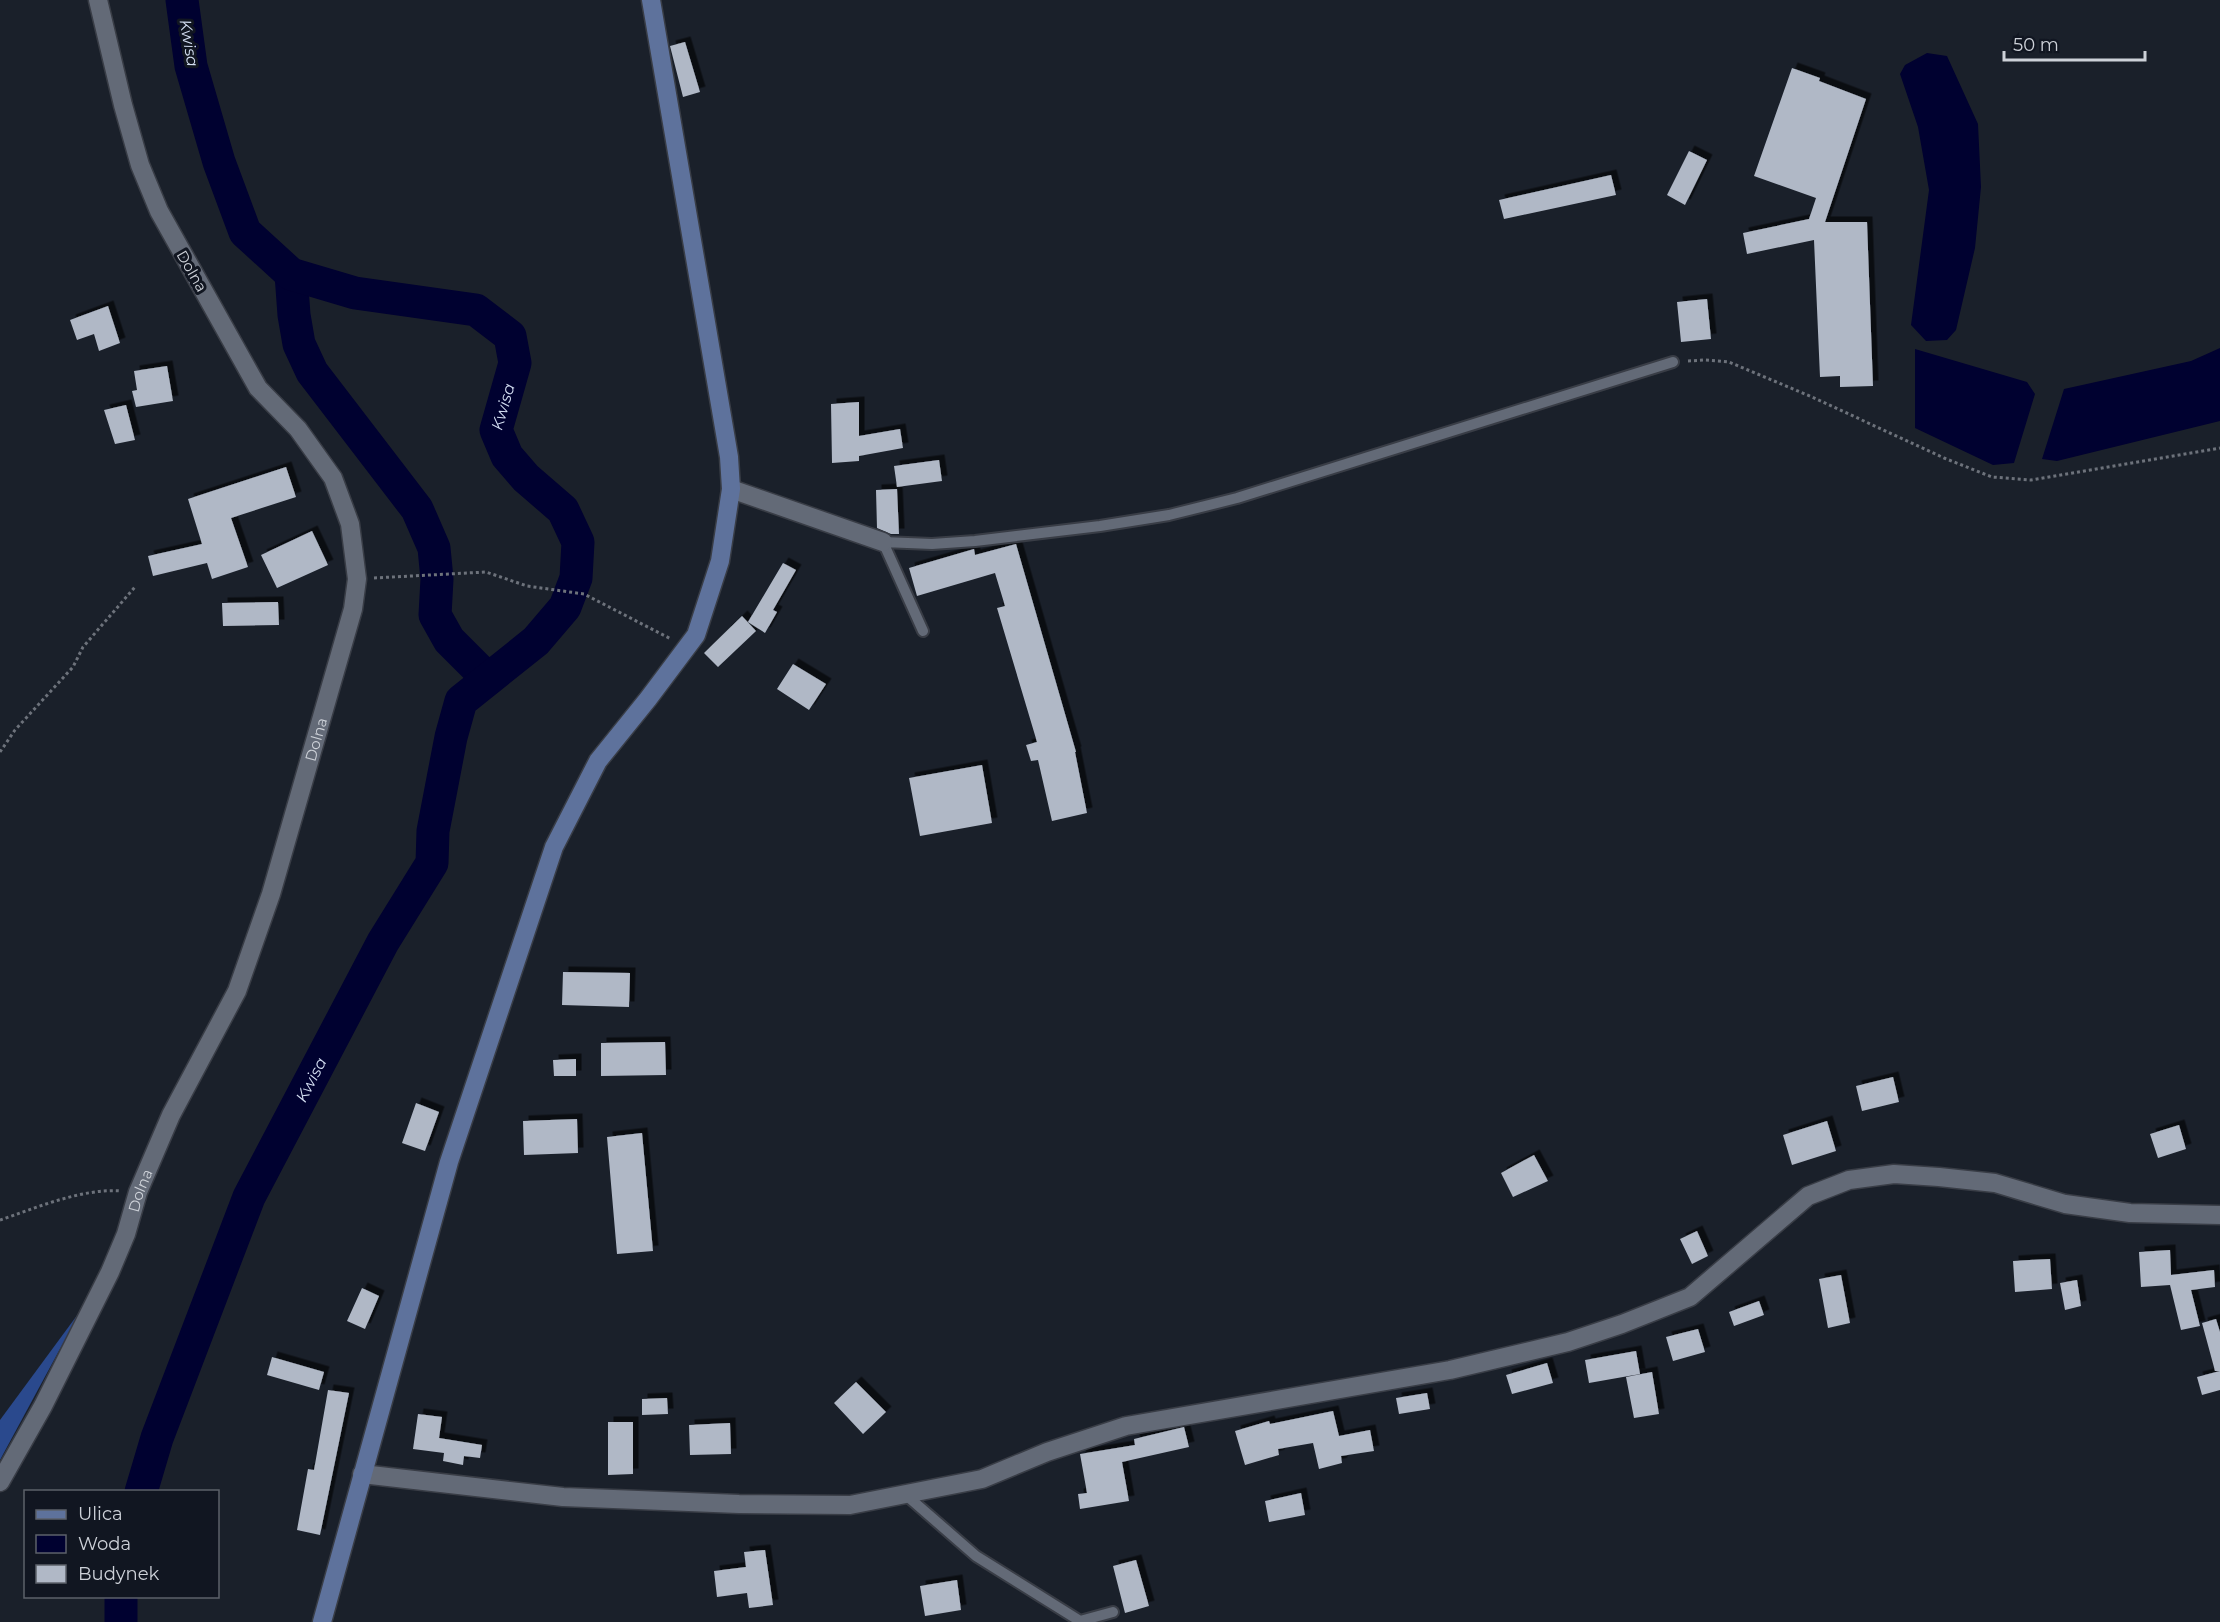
<svg xmlns="http://www.w3.org/2000/svg" width="2220" height="1622" font-family="Montserrat,sans-serif">
  <defs>
    <filter id="shadow"><feDropShadow dx="5.5" dy="-5.5" stdDeviation="0" flood-color="#0009"/></filter>
  </defs>
  <rect width="100%" height="100%" fill="#1a202a"/>
  <path fill="#2a498d" d="M81,1310l-81,150v-40z"/>
  <path fill="#000130" d="M1927,53l20,3 31,68 3,63 -6,61 -19,82 -9,10 -21,1 -15,-16 18,-135 -11,-63 -18,-53 5,-9z
    M2220,348v73l-163,40 -15,-2 22,-70 127,-28z
    M1915,349l112,33 8,12 -21,69 -21,2 -78,-37z"/>
  <g fill="none" stroke-linecap="round" stroke-linejoin="round">
    <g stroke="#000130" stroke-width="33">
      <path d="M291,274l3,41 5,29 13,28 105,137 17,39 3,31 -2,36 14,25 39,39"/>
      <path id="s1" d="M141,1492l16,-54 92,-241 134,-255 49,-79 1,-32 18,-94 10,-36 75,-60 29,-34 11,-29 2,-36 -15,-32 -37,-32 -19,-22 -11,-26 19,-67 -5,-27 -34,-26 -121,-17 -64,-19 -46,-42 -26,-70 -28,-96 -9,-66"/>
      <path d="M121,1622v-26"/>
    </g>
  </g>
  <path fill="#b0b8c6" filter="url(#shadow)" d="M685,42l15,50 -17,5 -13,-51z
    M1792,68l28,10 -1,3 47,18 -41,123h42l6,164 -33,1v-11l-20,1 -6,-137 -67,14 -4,-21 66,-14 7,-21 -62,-22z
    M1689,151l18,9 -22,45 -18,-10z
    M1611,175l5,20 -112,24 -5,-19z
    M1707,299l4,40 -30,3 -4,-40z
    M108,306l12,37 -21,8 -5,-17 -17,6 -7,-20z
    M167,366l6,35 -37,6 -4,-16 5,-1 -3,-19z
    M859,402v34l41,-7 3,19 -44,8v5l-27,2 -1,-59z
    M126,405l9,35 -20,4 -11,-34z
    M939,460l3,21 -45,6 -3,-21z
    M286,467l10,30 -65,21 17,49 -36,12 -5,-16 -54,13 -5,-20 54,-12 -14,-45z
    M897,489l2,45h-8l-14,-6 -1,-38z
    M312,531l16,34 -51,23 -16,-33z
    M1016,544l60,208h-1l12,61 -35,8 -14,-61 -7,1 -5,-16 11,-3 -40,-134 8,-2 -10,-33 -78,23 -8,-28 65,-19 1,6z
    M783,563l13,7 -23,40 4,2 -12,21 -17,-11z
    M278,602l1,23 -56,1 -1,-23z
    M742,616l14,15 -38,36 -14,-14z
    M793,664l33,20 -17,26 -32,-21z
    M982,765l10,58 -72,13 -11,-58z
    M563,972l67,1 -1,34 -67,-2z
    M665,1042l1,33 -65,1v-33z
    M576,1059v17h-22l-1,-16z
    M1893,1077l6,25 -37,9 -6,-25z
    M416,1103l23,9 -14,39 -23,-8z
    M577,1119l1,34 -54,2 -1,-34z
    M1827,1121l9,30 -44,14 -9,-30z
    M2179,1125l7,24 -28,9 -8,-24z
    M642,1133l11,118 -36,3 -10,-117z
    M1534,1155l14,26 -35,16 -12,-24z
    M1697,1231l11,25 -16,8 -12,-25z
    M2170,1250l1,25 43,-5 1,17 -24,3 9,36 -19,4 -11,-45 -29,2 -2,-35z
    M2050,1259l2,30 -37,3 -2,-31z
    M1841,1275l9,48 -22,5 -9,-49z
    M2077,1280l4,26 -16,4 -5,-27z
    M362,1288l17,8 -14,33 -18,-8z
    M1759,1301l5,14 -30,11 -5,-14z
    M2216,1319l4,13v39h-5l-13,-48z
    M1698,1329l7,23 -32,9 -7,-24z
    M1636,1351l4,23 -51,9 -4,-23z
    M272,1357l52,15 -5,18 -52,-15z
    M1547,1363l6,20 -41,11 -6,-19z
    M2220,1371v19l-18,5 -5,-18z
    M1652,1372l7,42 -25,4 -8,-41z
    M856,1382l30,30 -23,22 -29,-31z
    M328,1390l21,3 -29,142 -23,-5 11,-61 6,1z
    M1427,1393l3,16 -31,5 -3,-16z
    M667,1398l1,16 -26,1v-16z
    M1333,1411l6,25 31,-6 4,21 -33,5 1,7 -23,6 -6,-26 -35,6 1,6 -34,10 -10,-34 34,-10 1,3z
    M418,1414l24,3 -3,21 43,7 -2,13 -16,-2 -1,9 -20,-4 1,-8 -31,-4z
    M608,1422h25v52l-25,1z
    M730,1423l1,31 -41,1 -1,-30z
    M1184,1427l5,20 -67,15 7,39 -49,8 -2,-15 9,-1 -7,-39 55,-9 -1,-6z
    M1301,1493l4,22 -36,7 -4,-21z
    M765,1550l8,55 -24,3 -2,-15 -30,4 -3,-26 32,-4 -2,-15z
    M1136,1560l13,46 -24,7 -12,-47z
    M957,1580l4,30 -36,6 -5,-30z"/>
  <g fill="none" stroke-linecap="round" stroke-linejoin="round">
    <g stroke="#393d46" stroke-width="14">
      <path id="lane" d="M923,631l-40,-89 49,2 43,-3 125,-15 69,-11 68,-17 436,-136
        M906,1495l70,61 104,65 33,-9"/>
    </g>
    <g stroke="#393d46" stroke-width="21">
      <g id="street">
        <path d="M731,489l152,53"/>
        <path d="M362,1474l201,23 176,7 111,1 132,-26 65,-27 79,-26 324,-56 118,-28 54,-18 68,-27 118,-101 41,-16 45,-6 45,3 56,6 70,21 65,9 90,2"/>
        <path id="s2" d="M0,1482l43,-76 67,-134 16,-38 12,-42 33,-77 66,-124 34,-97 82,-285 4,-30 -7,-55 -17,-46 -35,-49 -40,-41 -99,-177 -19,-46 -17,-60 -25,-105"/>
      </g>
    </g>
    <g stroke="#393d46" stroke-width="21">
      <path id="secondary" d="M322,1622l127,-460 105,-315 44,-86 50,-62 48,-64 24,-74 11,-72 -2,-32 -78,-457"/>
    </g>
    <path stroke="#6d727b" stroke-width="3" stroke-dasharray="3 3" stroke-linecap="butt" d="M1688,361l17,-1 24,2 83,35 132,61 48,19 39,3 189,-32
      M374,578l112,-6 41,14 57,8 87,45
      M0,752l15,-22 58,-63 10,-20 52,-60
      M0,1220c36,-12 82,-32 121,-29"/>
    <use href="#lane" stroke="#636a77" stroke-width="10"/>
    <use href="#street" stroke="#636a77" stroke-width="18"/>
    <use href="#secondary" stroke="#5e729c" stroke-width="18"/>
  </g>
  <g text-anchor="middle" dominant-baseline="central" stroke-width="6" stroke-linejoin="round" paint-order="stroke">
    <g font-size="15" fill="#cdd1d8" stroke="#111621">
      <text transform="translate(192 271) rotate(60)">Dolna</text>
      <text stroke="none"><textPath href="#s2" startOffset="810">Dolna</textPath></text>
      <text stroke="none"><textPath href="#s2" startOffset="324">Dolna</textPath></text>
    </g>
    <g font-size="16" font-style="italic" fill="#d3def2" stroke="#111621">
      <text transform="translate(189 43) rotate(80)">Kwisa</text>
      <text stroke="none"><textPath href="#s1" startOffset="1234">Kwisa</textPath></text>
      <text stroke="none"><textPath href="#s1" startOffset="447">Kwisa</textPath></text>
    </g>
  </g>
  <rect x="24" y="1490" width="195" height="108" fill="#111621" stroke="#5c616a" stroke-width="1.5"/>
  <rect x="36" y="1510" width="30" height="9" fill="#5e729c" stroke="#5c616a" stroke-width="1.5"/>
  <text x="78" y="1520" font-size="18" fill="#cdd1d8">Ulica</text>
  <rect x="36" y="1535" width="30" height="18" fill="#000130" stroke="#5c616a" stroke-width="1.5"/>
  <text x="78" y="1550" font-size="18" fill="#cdd1d8">Woda</text>
  <rect x="36" y="1565" width="30" height="18" fill="#b0b8c6" stroke="#5c616a" stroke-width="1.5"/>
  <text x="78" y="1580" font-size="18" fill="#cdd1d8">Budynek</text>
  <path d="M2004 51v9h141v-9" fill="none" stroke="#cdd1d8" stroke-width="3"/>
  <text x="2013" y="51" font-size="18" fill="#cdd1d8" stroke="#111621" stroke-width="4.5" paint-order="stroke">50 m</text>
</svg>
